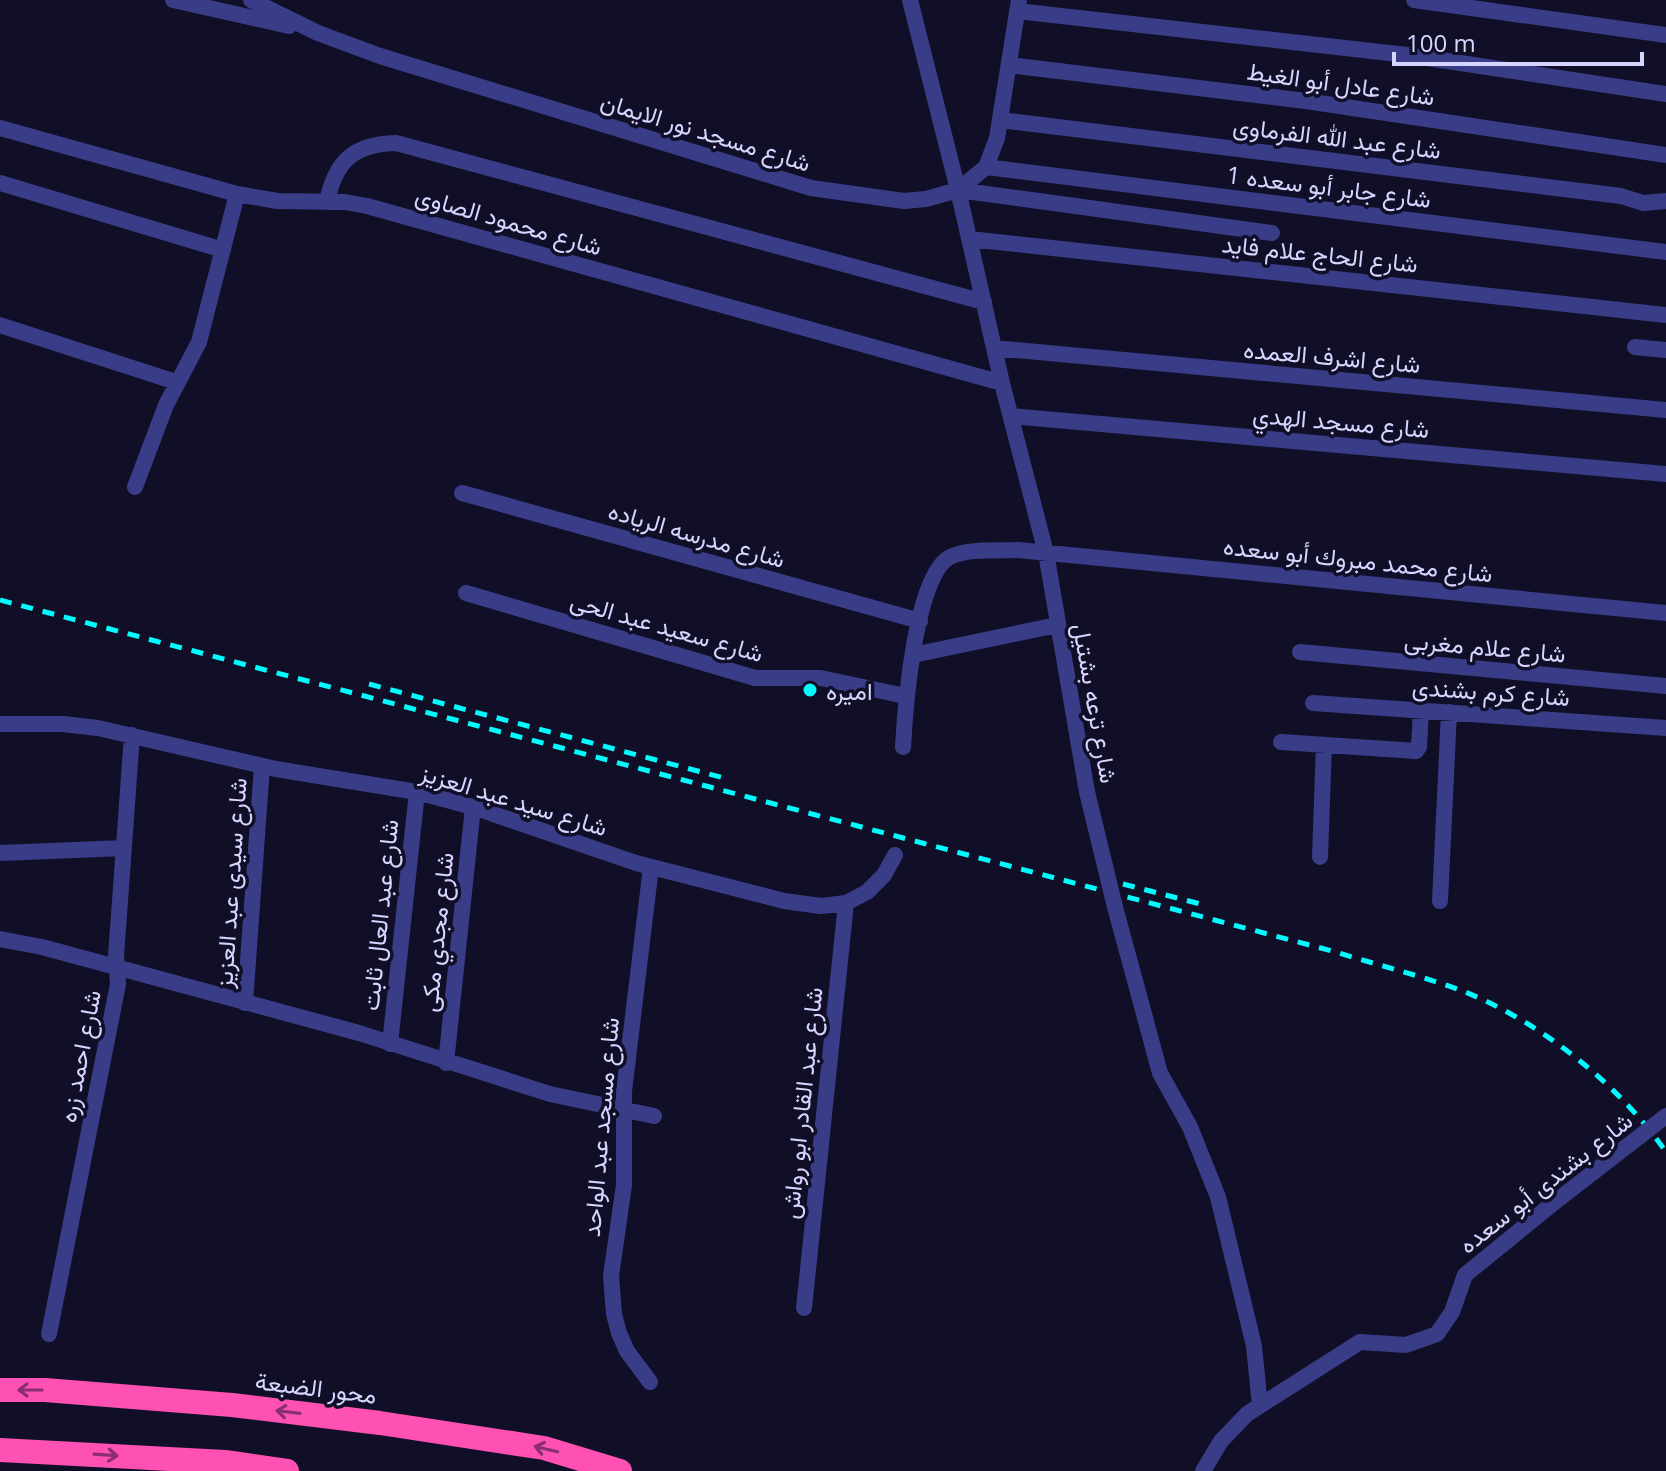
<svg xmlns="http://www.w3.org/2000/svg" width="1666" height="1471" font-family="'Open Sans',Vazirmatn,sans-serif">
  <rect width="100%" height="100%" fill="#110f27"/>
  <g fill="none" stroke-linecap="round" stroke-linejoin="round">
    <path stroke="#393d87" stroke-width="16" d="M173,0l116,26
      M251,0l67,33 62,23 431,132 93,13 22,-2 32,-9 28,-23 11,-29 22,-138
      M910,0l48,190 44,193 44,170 41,239
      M1414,0l252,35
      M1017,11l390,44 259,39
      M1009,65l297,36 360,54
      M1001,120l620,76 22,7 23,-2
      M0,128l237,66 40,7 68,1 22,4 635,177
      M986,167l680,85
      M0,183l223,67
      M958,190l314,43
      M327,202c8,-41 27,-58 69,-59l588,159
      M970,239l696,76
      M0,325l176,57
      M1635,347l31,3
      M994,348l672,62
      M1011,416l655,58
      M135,487l31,-82 33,-63 38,-148
      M462,493l458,128
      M466,593l289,85h66l84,18
      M1300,652l366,34
      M913,655l144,-30
      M1313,703l353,25
      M0,724h63l35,4 178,41 141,23 56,15 163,56 148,38 37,5 25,-3 21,-11 17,-17 11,-20
      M1281,742l135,9 3,-4 2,-37
      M903,747c2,-38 12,-172 47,-190 18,-9 48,-6 68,-7l648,63
      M0,853l124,-5
      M1320,857l4,-112
      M1440,901l9,-189
      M1115,907l45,166 30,54 28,70 36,149 6,60
      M0,939l42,8 317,86 191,61 104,22
      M245,1003l17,-237
      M390,1044l27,-252
      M446,1063l27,-256
      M804,1308l42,-405
      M49,1334l69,-350 -2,-28 16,-221
      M650,1382l-23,-31 -8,-18 -5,-19 -3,-38 13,-91v-94l27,-224
      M1203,1471l18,-30 26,-27 113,-72 46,3 31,-11 15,-22 13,-37 86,-70"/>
    <path stroke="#ff50b3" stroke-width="24" d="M0,1390h45l187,15 148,18 164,25 76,23
      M0,1450l225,12 62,9"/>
    <path stroke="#01fbff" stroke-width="5" stroke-dasharray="12 10" stroke-linecap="butt" d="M0,600l1336,352c41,13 83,23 124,38 78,30 158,93 206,162
      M369,684l355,94
      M1123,884l85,22"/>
    <path stroke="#393d87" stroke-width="16" d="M1087,792l28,115
      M1551,1205l115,-89"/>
  </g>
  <defs><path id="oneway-shaft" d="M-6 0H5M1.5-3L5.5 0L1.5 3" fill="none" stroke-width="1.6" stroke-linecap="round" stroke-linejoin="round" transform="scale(2)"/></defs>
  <g stroke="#88306d">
    <use href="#oneway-shaft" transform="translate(30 1390) rotate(180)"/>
    <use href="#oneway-shaft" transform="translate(288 1412) rotate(-173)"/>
    <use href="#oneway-shaft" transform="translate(546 1449) rotate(-167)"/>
    <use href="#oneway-shaft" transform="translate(106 1455) rotate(4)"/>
  </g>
  <circle fill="#01fbff" stroke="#110f27" stroke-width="3" cx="810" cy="690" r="8"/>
  <g text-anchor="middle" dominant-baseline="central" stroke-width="7" stroke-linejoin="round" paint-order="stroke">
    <g font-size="24" fill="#d6d5ff" stroke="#110f27">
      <text transform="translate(1341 83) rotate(8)">شارع عادل أبو الغيط</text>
      <text transform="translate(706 131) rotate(17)">شارع مسجد نور الايمان</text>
      <text transform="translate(1337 137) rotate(7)">شارع عبد الله الفرماوى</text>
      <text transform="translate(1329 186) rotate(7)">شارع جابر أبو سعده 1</text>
      <text transform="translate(509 220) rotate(16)">شارع محمود الصاوى</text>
      <text transform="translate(1320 253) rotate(6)">شارع الحاج علام فايد</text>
      <text transform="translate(1332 356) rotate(5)">شارع اشرف العمده</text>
      <text transform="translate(1341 421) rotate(5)">شارع مسجد الهدي</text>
      <text transform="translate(697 534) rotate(16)">شارع مدرسه الرياده</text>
      <text transform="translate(1358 559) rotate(6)">شارع محمد مبروك أبو سعده</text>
      <text transform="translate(667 626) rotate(16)">شارع سعيد عبد الحى</text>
      <text transform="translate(1485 646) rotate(5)">شارع علام مغربى</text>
      <text transform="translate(1491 691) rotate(4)">شارع كرم بشندى</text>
      <text transform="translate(1096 703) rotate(80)">شارع ترعه بشتيل</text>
      <text transform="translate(514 799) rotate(17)">شارع سيد عبد العزيز</text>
      <text transform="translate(230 883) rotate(-86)">شارع سيدى عبد العزيز</text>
      <text transform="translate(379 915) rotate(-84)">شارع عبد العال ثابت</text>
      <text transform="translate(436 932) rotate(-84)">شارع مجدي مكى</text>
      <text transform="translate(79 1056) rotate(-79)">شارع احمد زره</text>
      <text transform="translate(801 1103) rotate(-84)">شارع عبد القادر ابو رواش</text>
      <text transform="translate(600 1127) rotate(-85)">شارع مسجد عبد الواحد</text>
      <text transform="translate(1545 1182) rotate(-38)">شارع بشندى أبو سعده</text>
      <text transform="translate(316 1387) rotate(7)">محور الضبعة</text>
    </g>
    <g font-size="24" fill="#d6d5ff" stroke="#110f27" text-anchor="start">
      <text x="826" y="690">اميره</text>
    </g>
  </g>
  <path d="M1394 52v12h248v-12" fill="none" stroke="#d6d5ff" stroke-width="4"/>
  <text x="1406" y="52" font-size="24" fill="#d6d5ff" stroke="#110f27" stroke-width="6" paint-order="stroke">100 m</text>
</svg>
